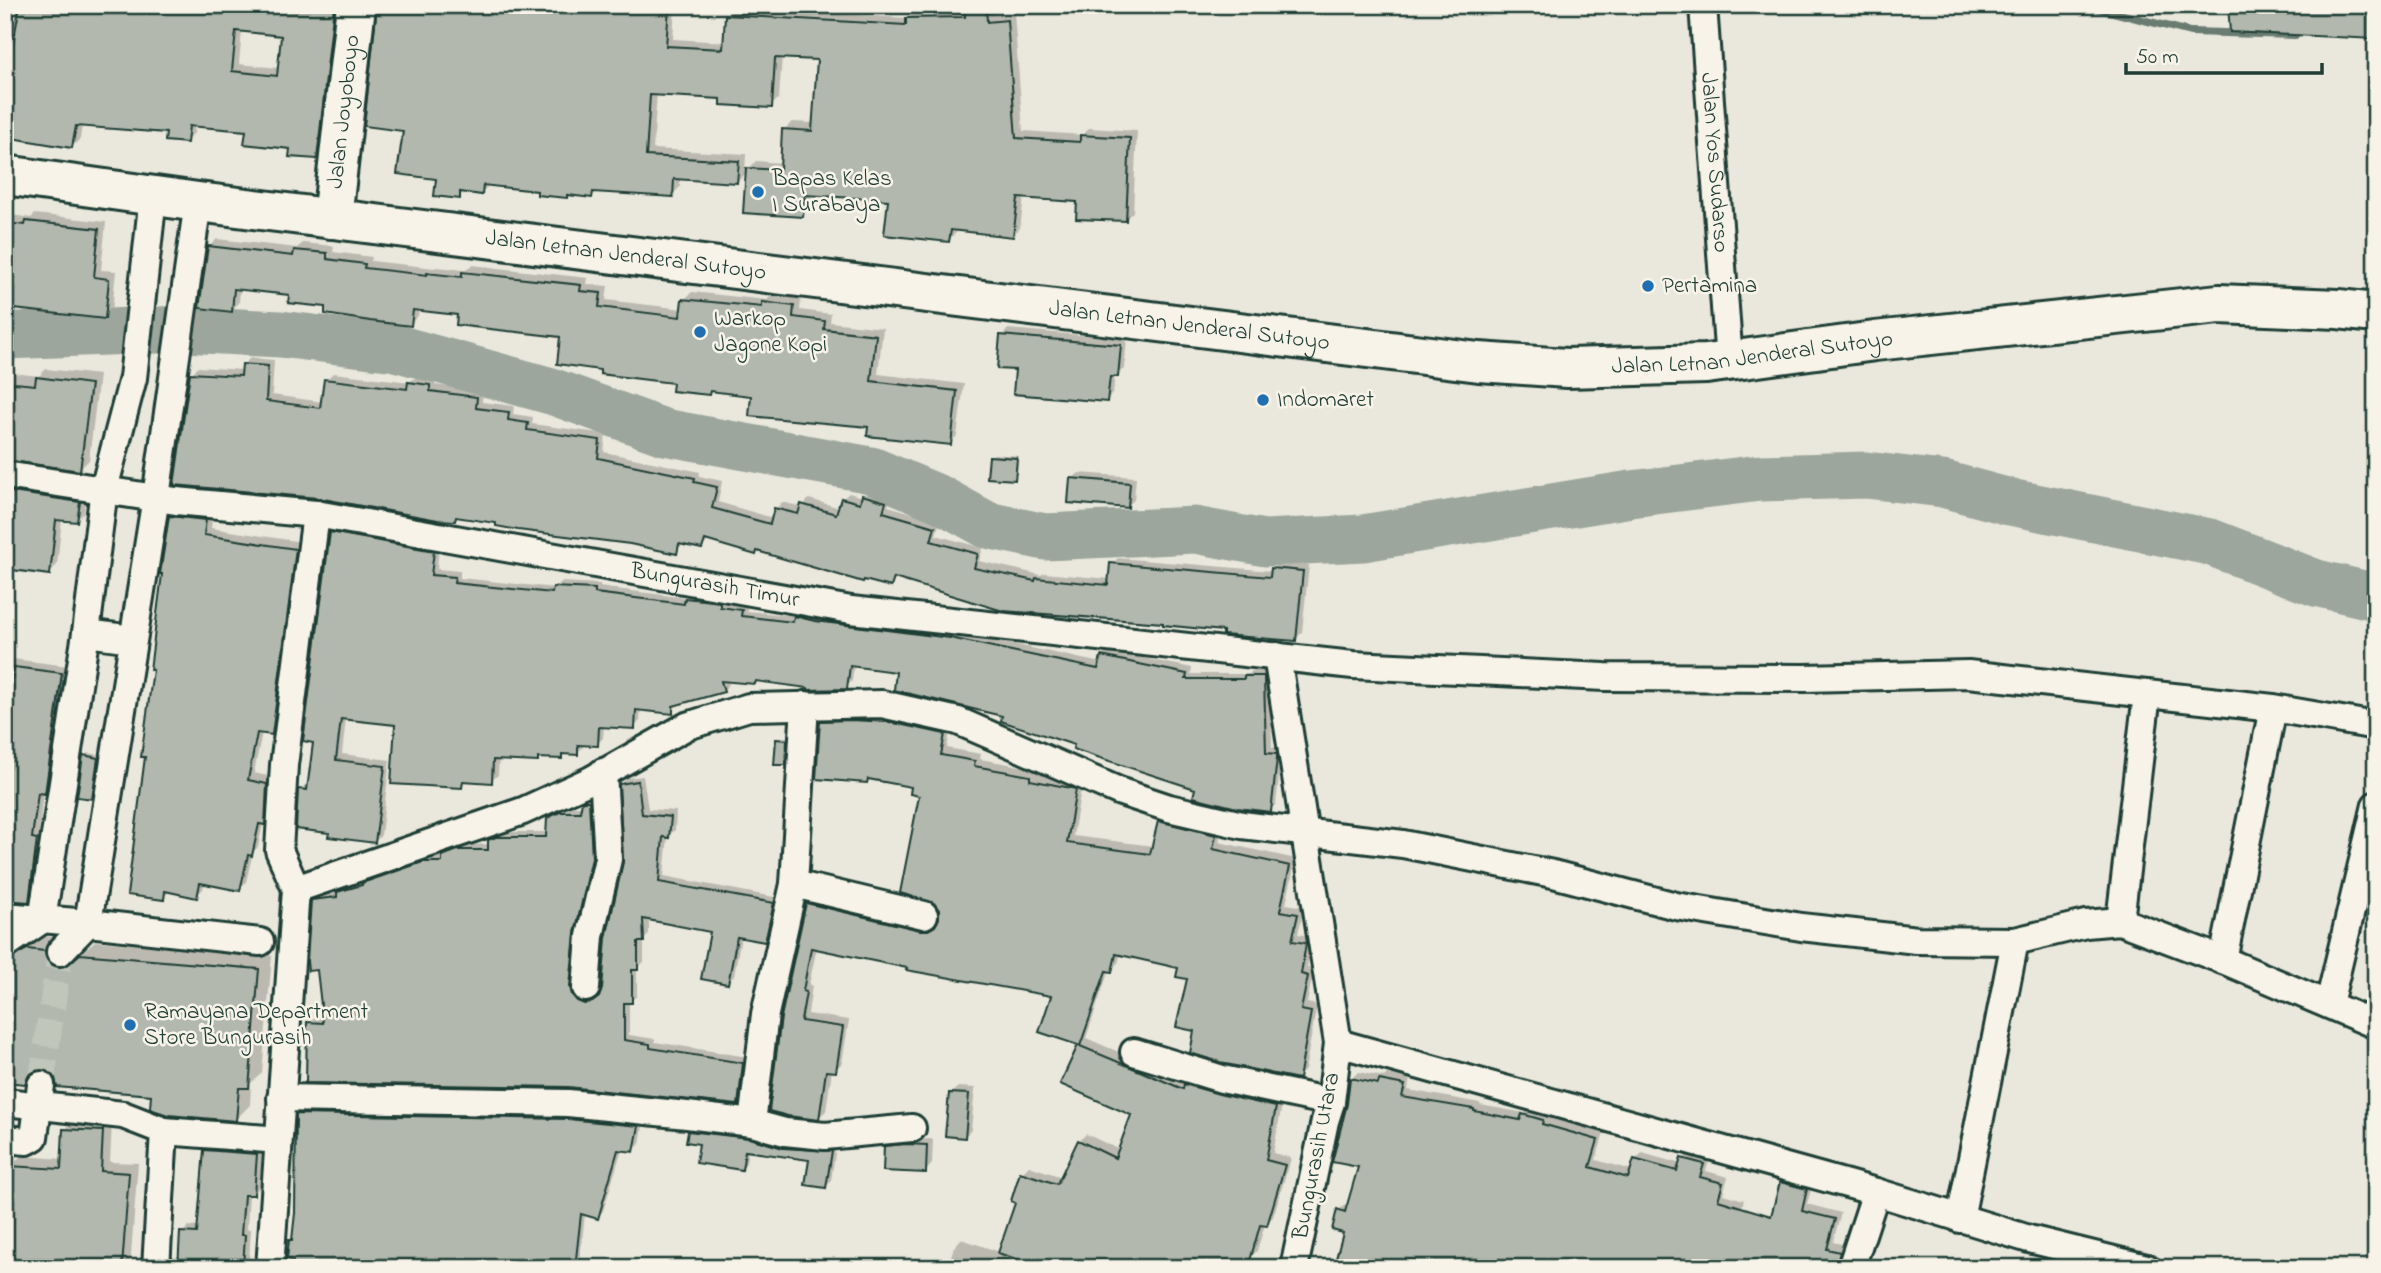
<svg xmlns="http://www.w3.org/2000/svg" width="2381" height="1273" font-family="'Indie Flower',sans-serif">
  <rect width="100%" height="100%" fill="#eae8dd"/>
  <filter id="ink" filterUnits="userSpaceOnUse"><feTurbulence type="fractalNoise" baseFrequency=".0143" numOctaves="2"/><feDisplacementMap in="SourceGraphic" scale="14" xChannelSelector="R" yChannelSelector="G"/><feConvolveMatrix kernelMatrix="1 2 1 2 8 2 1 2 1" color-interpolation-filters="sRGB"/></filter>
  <g filter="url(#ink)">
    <path fill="#0003" fill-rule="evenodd" d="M5,5h335l-16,145 -8,7 -68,-28 -53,-5 -1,9 -8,8 -18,-10 -86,-6 -2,14 -8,8 -62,-11 -5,2zM242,30l41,4 -4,34 -40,-4z
      M379,5h139l25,3 3,-3h129l-2,34 52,3 2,-26 7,-8 174,10 7,-7 52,-1 -1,-5h27l1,10 20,-2 9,118 60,4 6,-7 48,3 -4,81 -8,7 -47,-19 -54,-3 -4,31 -7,7 -56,-6 -1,4 -8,7 -58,-41 -79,-5 -1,13 -8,8 -54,-44 -11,11 -57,-4v9l-8,8 -75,-4 -6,5 -22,-3 -3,4 -27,-7 -50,-5 -8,8 -16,-2 -6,6 -21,-19 -33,-49zM782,56l37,2 -5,65 -22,-1 -8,8 -2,33 -26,-2 -11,11 1,-18 -93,-5 4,-56 66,5 48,8 8,-8z
      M5,214l26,4 4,-4 71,8 -5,48 15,1 -4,39 -8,7 -84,-9 -6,6 -9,-1z
      M217,239l80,9 6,-5 31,3 -1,6 39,5 -1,4 64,7 1,-1 30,3 6,-5 116,13 -1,6 21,2 -2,14 77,9 1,-9 8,-8 75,8 5,-5 29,4 -1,11 31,4 -1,8 53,6 -5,46 86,10 -7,52 -7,7 -197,-49 -41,-5 -3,4 -34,-12 -73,-13 -40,-32 -103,-22 -40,-5 -1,7 -8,8 -83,-18 -36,-13 -51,-5 -1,15 -8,7 -22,-63z
      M1008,329l119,10 -3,30 -9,6 -2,18 -7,7 -89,-32 -15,-32z
      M250,358l24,2 -2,35 51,7 3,-22 7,-7 77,9 6,-5 20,2 -1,6 48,6 -1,11 32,4 -1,8 20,3 -1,7 74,10 -2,18 96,20 -1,4 23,5 -4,21 55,16 3,-9 6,-7 20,5 7,-8 31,9 2,-9 7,-6 14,4 7,-7 21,6 -3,10 52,15 -4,14 47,13 -4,13 62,14 3,-2 66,6 2,-15 6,-6 154,13 7,-9 30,3 -7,67 -6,7 -131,-17 -267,-44 -8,7 -132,-35 -49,-11 -7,9 -19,-5 -7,9 -218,-36 -3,3 -264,-145 7,-7 45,3v-5z
      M46,369l53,6 -10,85 -9,9 -75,-11v-81h4l4,-4 26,3z
      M994,454l25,2 -2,19 -3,3 -23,-21z
      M1079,473l57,4 -2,23 -7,6 -55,-27z
      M5,482l81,13 -2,18 -8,7 -14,-1 -5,46 -8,8 -36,-4 -8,65z
      M178,509l35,4 -2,15 91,14 -24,184 -7,8 -9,-2 -8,41 19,4 -2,39 -8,8 -5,23 -5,5 -7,30 -7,7 -34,-7 -2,7 -7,7 -25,-6 -8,8 -16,-142 24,-239z
      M337,527l102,19 -2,23 23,2v7l95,10 6,-6 39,2v3l87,11 5,-5 33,4v4l22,3v7l49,5 6,-5 155,21 144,31 1,-6 6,-6 84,17 -1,6h58l3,-3h18l2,76 10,2v2l-6,53 -6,6 -73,-23 -120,-43 -179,-74 -44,-5 -2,16 -6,6 -118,-7 1,4 -6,7 -45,12 -6,10 -31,-4 -1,12 -6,6 -30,-1 -1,12 -6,6 -14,-1v4l-6,6 -11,-1 -5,5 -20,-1 -4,4 -38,-2 -1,17 -7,6 -23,-1 -6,6 -65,-62 -51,-6 -4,36 48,6 -9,75 -6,7 -44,-11 -31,-41 6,-6h4l21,-251z
      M5,658l63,8 -16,119 -9,7 -4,40h4l-7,61 -8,7 -22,-1z
      M829,715h68l54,12 -4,21 34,6 -1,5 57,10 -1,4 46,10 -9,53 81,10 5,-24 8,-7 55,13 -3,14 77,17 -10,45 18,3 -6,27 15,3 -6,30 7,2 -7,34 10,2 -12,65 -7,7 -102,-47 -7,-53 -9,-11 -59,-13 -3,10 -9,7 -23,68 103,44 94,18 -10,53 18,5 -18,59 -8,7 -8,27 -7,7 -5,10h-298l7,-21 7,-8 39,13 17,-50 5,-29 7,-7 33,11 17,-36 7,-7 34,16 13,-36 -70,-31 17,-39 -27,-49 -236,-48 -8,38h3l-4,29 41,6 -7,43 -7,7h-3l-6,41 -8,7 -30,-3 19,-211 8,-7 113,27h9l4,-6 -20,-124 -8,-9 -43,-7 -3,3 -46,-59z
      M780,737h9l-1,24 -3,3 -8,-24z
      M88,753l12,2 -6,39 -3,3 -6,-41z
      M643,776l5,33 28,2 -1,19 -7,6 -4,40 115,22 -9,36 -6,6 -23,-4 -7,40 -7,6 -15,-51 -63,-13v16l-5,6v22l-7,6v28l-8,6v33l26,4v3l93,15 -4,40 -6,7 -430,-81 7,-6h9l-11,-116 6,-6 19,-2 7,-7 86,-29 12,-1 7,-6 15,-5 25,-1v-4l6,-6 7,-2h45v-14l7,-6 12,-6h15v-3l6,-6 6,-1 4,54 -5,148 8,-2 24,-134 -4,-78 6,-6z
      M42,936l16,2 13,16h9l15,-13 177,15 -10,117 -11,10 -1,22 -14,14 -83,-26 -115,-25 -13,14 -20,-2v-141l15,9z
      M1358,1072l26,5 3,-3 23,4 -2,12 72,13v2l45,8 5,-5 19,6 -2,3 57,16 -8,27 36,10 3,-10 7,-7 39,11 2,-5 7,-7 20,6 -4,13 22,6 -5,17 21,6 -20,68h-389l10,-36 -6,-22 7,-6 3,1 11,-40 -12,-61 3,-25z
      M958,1087l17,1 -4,42 -7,7 -13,-44z
      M304,1109l270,4 70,7 -4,24 -6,6 -12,-1 -19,62 -6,6 -12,-3 -6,54h-290l1,-28 4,-4 4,-121z
      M75,1119l37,3 -2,40 28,1 -8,105h-125v-93l5,1v-9l11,-11 42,3 2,-29z
      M695,1127l141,20 -5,34 -5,6 -15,-29 -63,-8 -2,13 -5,5 -40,-25 -11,-11z
      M933,1139l-1,25 -6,7 -40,-24 7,-7z
      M213,1144l49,4 -2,39 -7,7 -4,-1 -2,36h4l-2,34 -5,5h-65l3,-35 7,-7 11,1 6,-76z
      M1791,1177l22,6 -6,21 34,9 -8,29 12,3v23h-83l22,-84z"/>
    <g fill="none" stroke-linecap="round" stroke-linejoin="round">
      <path stroke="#6a7c72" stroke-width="8" d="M2085,5l105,27 105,3"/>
      <path stroke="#9ca69c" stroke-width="47" d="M5,336l179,-7 96,5 116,14 155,43 113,41 207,38 69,29 47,26 58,12 150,-7 70,13 98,-5 268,-44 129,-16 106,-3 77,9 67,18 200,40 106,41 60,14"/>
    </g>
    <path fill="#b2b8ae" stroke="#1f3d34" stroke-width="2" fill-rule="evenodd" d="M20,5h314l-17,154 -28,-2 1,-8 -46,-5 2,-13 -57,-5 -2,17 -22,-2 1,-8 -90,-7 -4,22 -67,-11v-66h3zM236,31l45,5 -4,40 -45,-5z
      M377,5h108l-1,4 55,7v-7l54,4 22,-1 1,-7 53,3 -3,38 57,3 2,-34 181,10v-7l59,-1v-12h21l1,17 20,-2 9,118 64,4v-7l50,3 -4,83 -50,-2 1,-17 -59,-4 -5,39 -62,-7 -2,12 -65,-7 4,-35 -83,-5 -2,22 -60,-4 3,-45 34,2 2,-41 30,2 5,-71 -42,-2 -3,50 -51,-3v-6l-71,-4 -4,61 93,5 -2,22 -63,-4 -1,18 -80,-5 -1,6 -25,-3v3l-30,-3v-4l-54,-6 -1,10 -22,-3v7l-26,-3 2,-17 -39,-5 6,-43 -39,-5z
      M2228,5h148v34l-146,-7z
      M26,221l73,8 -5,48 15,2 -4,40 -100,-11v-85l20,2z
      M208,246l85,10 1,-6 33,3v6l38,5 -1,4 63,7v-2l35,4v-5l119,13 -1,6 21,2 -2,14 81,10 2,-18 80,8v-5l32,4 -1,11 32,4 -1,8 52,6 -5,46 86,10 -6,54 -84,-9 1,-9 -119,-11 2,-20 -41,-5 -1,4 -37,-4 1,-8 -73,-9v-4l-43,-6 3,-27 -104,-12 1,-10 -44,-5 -2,16 -41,-5 -45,-7v-7l-37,-4 1,-8 -55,-6 -2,23 -33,-4z
      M1000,335l121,10 -3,32h-8l-3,25 -94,-8 2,-24 -18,-1z
      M242,364l26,2 -2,35 54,7 4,-29 83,10 1,-7 22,3v6l47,6 -1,11 33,4 -1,8 20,3 -1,7 73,10 -2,18 97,20 -1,4 23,5 -5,21 58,16 4,-16 24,6 3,-10 35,10 5,-16 19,5 2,-8 24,7 -3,10 52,15 -4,14 47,13 -4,14 61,13 1,-3 72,7 2,-22 160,14 1,-9 32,3 -7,70 -73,-6v-4l-60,-6v-2l-160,-12 -109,-33 -3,9 -27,-7 -1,2 -106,-31 -1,4 -51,-15 -3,9 -23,-5 -2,10 -47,-10 -112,-14 -22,-4v-3l-40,-6 -1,4 -17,-1 -120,-22 -144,-13 16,-112 51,3z
      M36,377l55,7 -11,87 -75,-11v-78l30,3z
      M989,456l28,2 -2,22 -28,-2z
      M1070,478l60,5 -2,25 -60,-5z
      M5,491l75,11 -3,20 -21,-2 -6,55 -45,-6z
      M169,516l37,4 -2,15 92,14 -24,186 -15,-2 -9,47 19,4 -2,41 -6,-1 -7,32 -4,-1 -8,36 -40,-8 -3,15 -32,-7 -1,9 -37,-5 18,-138h-4l12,-87h-3l12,-96h-2z
      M330,532l104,19 -3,24 24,2 -1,6 98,10 1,-6 42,2v4l89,11 1,-6 27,3 8,1v5l22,3 -1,6 52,6 1,-6 21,5 135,17 148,31 3,-13 86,18 -1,5h58v-3h20l2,77 11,1v4l-6,54 -34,-4 -44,-11 2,-8 -122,-40 1,-4 -73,-24 1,-5 -108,-26 2,-18 -46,-6 -3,23 -39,1v-2l-52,-7 -1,3 -34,-3 3,11 -51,14v8l-37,-4 -1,19 -36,-2 -1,19 -20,-1v10l-16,-1v5l-24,-1v4l-45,-2 -1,23 -29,-2 -1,7 -71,-4 4,-59 -54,-6 -5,41 49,6 -10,77 -47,-6 1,-4 -33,-4 2,-40 9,1 6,-47 -10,-2z
      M14,667l48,6 -17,121 -7,-1 -6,45 5,1 -8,63 -24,-2v-160z
      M851,720l38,2 56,12 -4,21 34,6 -1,5 56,10v4l46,9 -9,54 83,11 8,-33 58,14 -3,14 77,17 -10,45 18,3 -6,27 14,2 -5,31 7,2 -7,34 10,2 -12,67 -73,-15 -36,-11 4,-22 -18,-4 11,-48 -11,-2 2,-9 -62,-14 -4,18 -6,-1 -26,75 103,43 1,-5 35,10 57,13 -10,53 19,5 -18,61 -7,-1 -12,43h-204l-46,-15 17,-50 -4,-2 9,-29 37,12 21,-44 37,18 16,-43 -71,-31 18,-39 -39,-13 12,-36 -145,-26 1,-2 -96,-20 -8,43 3,1 -5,29 42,6 -7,45 -10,-1 -7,49 -31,-4 -19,-5 12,-94 25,-114 114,27h8l7,-4 4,-8v-8l-5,-7 -34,-10 19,-97 -9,-2 1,-7 -43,-8 -1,4 -51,-4 4,-58z
      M776,739l11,1 -1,25h-12z
      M83,755l15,3 -6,41 -15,-2z
      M638,781l4,33 29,3 -2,21 -6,-1 -4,45 115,21 -9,39 -28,-5 -9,47 -27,-5 9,-47 -67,-13 1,23h-6v28h-6v33h-8v37l26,4v4l93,15 -5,42 -170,-18 -264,-4 2,-1 1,-60 16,1 -6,-53 -9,1 -1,-10 4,-61 26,-3v-5l25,-7v-2l61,-21h19v-6l16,-6h30v-10l8,-3h50l1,-19 13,-6h20l2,-11h7l3,57 -17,75 -5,54 2,8 5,6 7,3 8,-2 7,-5 3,-8 4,-51 17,-76 -4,-78z
      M27,949l18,2 4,12 8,4h8l15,-13 179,15 -10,119h-10l-3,33 -68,-6 -18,-6 1,-14 -94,-8 -2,-9 -4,-5 -7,-3h-8l-7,5 -4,9 -20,-2v-121z
      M1350,1078l28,6 1,-4 26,5 -3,12 72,12v2l46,9 2,-6 21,6 -1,4 56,16 -8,27 38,11 6,-19 43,12 4,-13 23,6 -4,13 23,6 -5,17 53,16 9,-34 27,7 -5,22 33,8 -8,30 13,3 -4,16h-479l-22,-6 8,-29 -11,-3 5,-21 8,3 13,-45 -26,-5 15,-58z
      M949,1093l20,1 -4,44 -20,-2z
      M296,1114l271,5 72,7 -5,26 -16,-2 -20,69 -17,-5 -6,54h-189l-35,-3v3h-59l1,-8 -6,-1 2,-19h3l3,-27z
      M63,1129l40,2 -2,40 28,2 -7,95h-117l4,-102 52,3z
      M688,1131l61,7 34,10 49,3 -6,37 -21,-3 4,-25 -64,-9 -3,19 -46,-7 3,-19 -13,-2z
      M906,1144l21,1 -1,28 -43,-2 1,-25z
      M204,1150l53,4 -3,41h-10l-3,40h4l-2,33h-65l2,-36 17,1z"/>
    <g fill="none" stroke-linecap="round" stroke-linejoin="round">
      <path stroke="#c1c6bb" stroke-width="26" stroke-dasharray="26 13" stroke-linecap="butt" d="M41,1085l19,-133"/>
      <g stroke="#1f3d34" stroke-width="32">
        <g id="street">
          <path id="s1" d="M1703,5l26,357"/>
          <path id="s2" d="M5,475l171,26 140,13 535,96 502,55 252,12 199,1 164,-4 305,34 103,18"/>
          <path d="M86,633l47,6"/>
          <path d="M1277,656l61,387 -7,59 -6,19 -31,147"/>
          <path d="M805,705l-11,179 130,31"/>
          <path d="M296,889l227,-78 68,-31 96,-54 62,-19 133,-3 76,17 163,71 48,16 73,17 161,19 150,30 123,32 125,21 116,13 98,1 71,-17 34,-3 103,39 153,65"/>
          <path d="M5,916l83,7 172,19"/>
          <path d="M2120,921l27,-227"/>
          <path d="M5,945l37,-25 44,-287 18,-144 29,-111 20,-182"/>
          <path d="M60,952l28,-29 68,-426 42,-295"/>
          <path d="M2223,960l50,-252"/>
          <path d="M586,988l4,-52 18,-77 -5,-87"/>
          <path d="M2329,1004l47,-199"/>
          <path d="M1338,1043l538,149 153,47 118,29"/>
          <path d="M1134,1052l88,27 109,23"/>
          <path d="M281,1098l287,5 119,12 65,8 33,9 40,4 87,-8"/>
          <path d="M5,1102l118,13 41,16 -8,137"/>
          <path d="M752,1123l13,-109 29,-130"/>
          <path d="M164,1131l103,8"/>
          <path d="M5,1139l22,2 7,-4 7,-52"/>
          <path d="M1960,1219l55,-278"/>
          <path d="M270,1268l26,-379 -17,-39 5,-85 32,-251"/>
          <path d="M1851,1268l25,-76"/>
        </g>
      </g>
      <g stroke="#1f3d34" stroke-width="44">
        <g id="secondary">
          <path id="s3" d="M332,219l24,-214"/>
        </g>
      </g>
      <g stroke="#1f3d34" stroke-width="44">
        <g id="highway">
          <path id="s4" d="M5,175l193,27 1281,160 88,6 139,-4 169,-23 344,-37 119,5 38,4"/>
        </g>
      </g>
      <use href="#street" stroke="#f7f3e8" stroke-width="26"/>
      <use href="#secondary" stroke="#f7f3e8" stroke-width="38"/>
      <use href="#highway" stroke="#f7f3e8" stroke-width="38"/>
    </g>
  </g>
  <g fill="#1f6fb2" stroke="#f7f3e8" stroke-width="2.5">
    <circle cx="758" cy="192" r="7"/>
    <circle cx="1648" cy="286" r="7"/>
    <circle cx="700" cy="332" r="7"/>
    <circle cx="1263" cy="400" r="7"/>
    <circle cx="130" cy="1025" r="7"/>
  </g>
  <g text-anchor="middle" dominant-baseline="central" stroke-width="5" stroke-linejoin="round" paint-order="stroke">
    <g font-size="23" fill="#1f3d34" stroke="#f7f3e8">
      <text stroke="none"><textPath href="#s3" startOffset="108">Jalan Joyoboyo</textPath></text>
      <text stroke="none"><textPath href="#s1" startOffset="158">Jalan Yos Sudarso</textPath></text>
      <text stroke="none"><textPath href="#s4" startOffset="626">Jalan Letnan Jenderal Sutoyo</textPath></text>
      <text stroke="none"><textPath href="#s4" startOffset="1194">Jalan Letnan Jenderal Sutoyo</textPath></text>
      <text stroke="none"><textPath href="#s4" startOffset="1760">Jalan Letnan Jenderal Sutoyo</textPath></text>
      <text stroke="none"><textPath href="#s2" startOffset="719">Bungurasih Timur</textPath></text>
      <text transform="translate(1317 1156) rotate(-79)">Bungurasih Utara</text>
    </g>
    <g font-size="23" fill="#1f3d34" stroke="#f7f3e8" text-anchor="start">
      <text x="772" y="179">Bapas Kelas<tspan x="772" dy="26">I Surabaya</tspan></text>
      <text x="1662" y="286">Pertamina</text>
      <text x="714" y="319">Warkop<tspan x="714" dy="26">Jagone Kopi</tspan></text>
      <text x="1277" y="400">Indomaret</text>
      <text x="144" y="1012">Ramayana Department<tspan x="144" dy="26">Store Bungurasih</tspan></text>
    </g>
  </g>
  <rect width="2381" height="1273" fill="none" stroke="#f7f3e8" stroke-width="28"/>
  <rect x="14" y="14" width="2353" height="1245" fill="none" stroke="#1f3d34" stroke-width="2.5" filter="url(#ink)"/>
  <path d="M2126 63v10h196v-10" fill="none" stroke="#1f3d34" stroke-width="3.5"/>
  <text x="2136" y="63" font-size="21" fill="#1f3d34" stroke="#f7f3e8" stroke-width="5" paint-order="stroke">50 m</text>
</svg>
